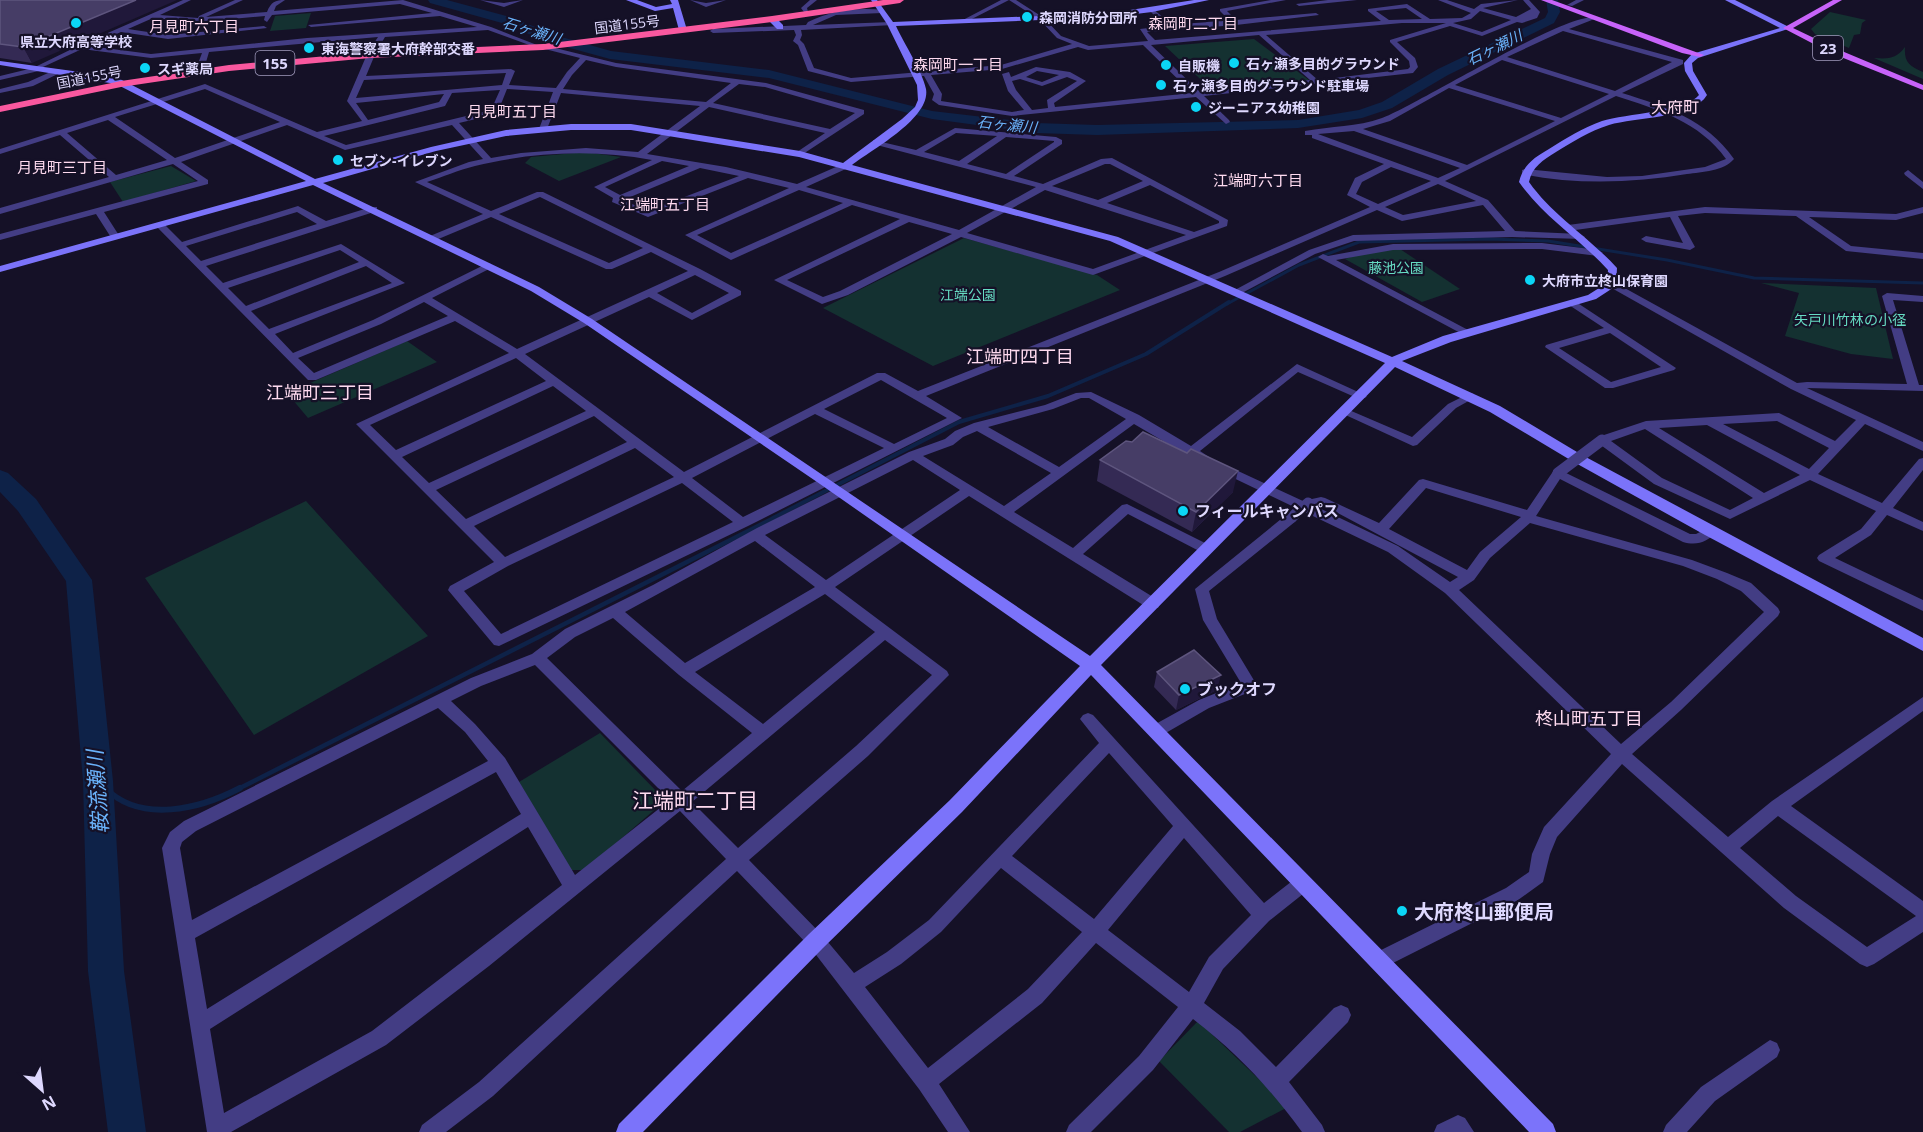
<svg xmlns="http://www.w3.org/2000/svg" width="1923" height="1132" font-family="'Open Sans','Noto Sans JP',sans-serif">
  <rect width="100%" height="100%" fill="#151127"/>
  <path fill="#143131" d="M1830,12l36,8 -4,3 -2,11 -6,1 -5,13 -34,-14 -4,-5z
    M311,13l-5,15 -36,3 5,-15z
    M1254,39l55,41 -97,10 -47,-44z
    M1905,47c-1,15 4,19 18,25v7l-49,-21c14,1 22,1 31,-11z
    M585,152l36,5 -62,24 -34,-18 6,-6z
    M171,166l25,15 -73,21 -13,-20z
    M964,238l133,37 23,15 -187,76 -110,-58z
    M1400,249l60,40 -38,13 -77,-43 14,-5z
    M1761,283l115,5 17,71 -42,-5 -66,-18 14,-43z
    M407,341l30,21 -129,56 -21,-25z
    M306,501l122,135 -174,99 -109,-157z
    M600,733l61,63 -1,9 -75,65h-14l-52,-88z
    M1198,1021l90,86 -48,25h-11l-70,-71z"/>
  <g fill="none" stroke-linecap="round" stroke-linejoin="round">
    <path stroke="#0e2248" stroke-width="3" d="M1227,304l72,-39 60,-23 131,-3 58,2 119,19 87,18 169,5"/>
    <path stroke="#0e2248" stroke-width="4" d="M773,518l186,-96 89,-26 98,-42 83,-52"/>
    <path stroke="#0e2248" stroke-width="4.5" d="M98,781l8,8
      M238,789l538,-272"/>
    <path stroke="#0e2248" stroke-width="6" d="M105,788c36,36 95,21 135,0"/>
    <path fill="#0e2248" fill-rule="evenodd" d="M428,0h19l63,17 48,19 53,15 158,19 163,41 104,12 61,2 201,-5 61,-10 23,-8 56,-33 107,-51 3,-6 -2,-12h12l2,12 -6,11 -106,52 -56,33 -30,10 -64,10 -201,7 -61,-2 -104,-14 -163,-41 -159,-19 -62,-17 -46,-19 -72,-20z
      M0,470l8,3 28,26 56,81 21,201 11,190 22,161h-38l-20,-161 -5,-190 -17,-200 -48,-70 -18,-19z"/>
    <path fill="#433d84" fill-rule="evenodd" d="M183,0h8l-31,15 38,3 1,-2 36,-16h8l-37,17 61,-5c4,-10 8,-12 18,-12l-9,6 -2,5 129,-11 88,27 46,18 -5,1 -44,-16 -103,7 -9,15 -10,24 145,-7 4,2 -6,14 47,3 11,-16 13,-14 -39,-10 2,-3 73,18 150,20 98,27v4l-64,42 -4,-2 1,-2 28,-19 -116,-26 -62,47 79,13 71,17 48,-21 4,3 -1,2 -42,19 153,43 77,-43 -163,-43v-4l43,10 39,-22 101,9 6,3v4l-48,32 29,8 58,-25 11,-1 116,62 -1,6 -134,49 -132,-38 -113,58 -26,9 -48,-24 126,-61 -48,-14 -121,55 -46,-25 104,-47 -41,-10 -100,39 -36,-15 1,-4 -19,-11 58,-27c-58,-11 -120,-8 -177,6 -17,4 -32,11 -48,16l64,29 46,-19h6l157,77 41,22v4l-49,25 -43,-23 -124,57 159,118 193,-99h8l33,18 301,-119 151,-65 -23,-12 8,-17 29,-14 -72,-26v-3h-7v-4c26,-5 52,-4 77,-13 33,-12 192,-111 215,-100l-28,11 114,31v4l-61,29c44,14 84,26 112,66 -10,12 -32,13 -47,15 -55,9 -110,11 -165,0v-4l3,-1 82,8 35,-1 63,-9 21,-8c-26,-37 -69,-50 -110,-63l-171,85 43,19 27,31 65,3 5,3 -2,2 -71,-2 -158,4 -39,13 -73,39 -4,1 -5,-3 76,-41 44,-15 152,-4 -22,-26 -81,16 -25,-11 -152,66 -299,120 36,22 -214,108 -249,120 -5,-1 -46,-55 2,-4 44,-24 -138,-138 153,-71 -54,-32 -139,59h-8l-153,-155 8,-2 19,19 116,-36 28,15 45,-14h6v4l-171,55 17,17 118,-39 64,39 -130,51 18,19 80,-33 115,-57 3,1v4l-59,30 85,51 171,-78 -37,-19 -39,17h-6l-115,-52 -55,23h-6v-4l53,-22 -68,-32 54,-20 14,-3 -31,-34 -107,25 -58,-25 -106,37 27,18v4l-104,28 16,25 -2,2h-6l-16,-25 -96,26v-6l198,-53 -25,-17 -173,50v-6l109,-31 -49,-42 -60,19v-5l205,-65 112,48 45,-11 -15,-20 21,-49 10,-15 -169,15 -5,17 -4,2 -4,-2 6,-16 -51,5 -69,-9 -39,18v3l-43,10v-4l33,-8 45,-22zM400,4l32,9 -124,12 3,2 129,-11 37,11 -170,11 -156,16 -62,-8 32,-14 47,7 99,-11 -3,-2 -96,9 -40,-6 25,-11 45,4 67,-6 -1,4 3,2 5,-7zM1563,31l109,31 -57,29 -108,-34zM586,60l30,7 115,16 -25,19 -143,-13 9,-14zM1502,60l107,34 -48,24 -106,-33zM506,73l-4,12 -146,13 8,-18zM739,84l26,3 90,26 -25,16 -117,-26zM1449,88l106,33 -88,44 -104,-36 27,-8zM205,89l75,33 -105,36 -60,-41zM507,89l46,3 -14,37 4,2 4,-2 14,-36 139,13 -62,46 -52,-4 -65,5 -30,5 -32,-35 38,-9zM500,90l-9,20 -145,35 -22,-9 121,-30 7,-13zM444,94l-5,8 -71,18 -12,-17zM108,120l59,40 -51,15 -49,-42zM1354,131l106,37 -22,10 -120,-44zM956,133l41,3 -38,25 -35,-9zM1006,137l48,4v1l-48,32 -39,-10zM662,161l27,5 -69,29 -15,-8zM1105,164h5l33,17 -45,19 -46,-14zM1391,167l40,14 -53,23 -22,-10 6,-12zM700,168l39,8 -91,35 -25,-11zM1438,184l38,17 -73,14 -18,-8zM1150,185l69,36v2l-25,9 -87,-29zM799,190l44,13 -112,50 -34,-18zM1045,190l141,45 -93,34 -126,-36zM540,197l103,51 -34,15 -110,-49zM297,212l20,12 -116,37 -15,-15zM909,222l43,12 -112,57 -17,6 -36,-17zM340,250l19,12 -113,44 -18,-18zM366,266l26,17 -123,46 -18,-18zM695,275l34,18 -37,20 -35,-20zM424,302l24,14 -134,57 -16,-15 83,-34zM516,358l30,23 -150,69 -26,-25zM881,380l66,38 -53,26 -70,-35zM553,386l33,25 -157,72 -27,-26zM815,414l69,34 -141,69 -51,-39zM594,416l33,26 -161,77 -30,-29zM635,448l39,29 -169,80 -31,-31zM682,483l51,39 -232,112 -37,-43 44,-25z
      M480,0l24,3 19,-3 -19,7z
      M690,0l16,3 20,-3 -20,7z
      M810,0h7l-10,8 1,4h-4l-3,-4z
      M1001,0h15l28,18 17,18 28,10 59,-5 -8,-12 25,-3 -15,-15 2,-3 20,17 57,-5 -9,-9v-2l51,-9h15l-59,11 9,9 80,-7 3,2 -83,10 -89,7 8,8 226,-19 -13,-10v-2l39,-5 23,15 32,-1 9,-5 -33,-13h9l27,9 7,-5 37,-4 -35,8 33,9 15,-8 -8,-9h6l11,12 -3,6 -15,5 -5,-1 -35,14 -32,-10 -53,16 18,16 3,9 -5,6 -209,23 25,24 1,2 -4,2 -30,-27 -184,19 -73,-11 -7,-5 2,-6 -10,-18 -73,6 -43,-11 -10,-26 -5,-4 3,-6 -2,-5 -81,3 -3,-2 3,-2 93,-4 2,-3c23,-12 50,-15 76,-12l-2,3 -46,2 -23,10 78,-3 2,3 -92,5 1,5 -2,5 4,4 10,24 37,10 150,-13 71,-21 -15,-6 -17,-18 -31,-20 -43,22 -5,-1zM1406,8l16,11 -33,1 -13,-9zM1480,11l31,9 -29,12 -29,-9 18,-4zM1402,23h44l-56,17v2l19,19 1,6 -2,2 -90,11 -52,-45zM1259,35l51,45 -110,12 -49,-47zM1143,45l49,48 -137,14 -1,-4 32,-22 -16,-9 -34,-5 -25,10 -2,-5 -7,2 6,17 16,19 -12,2 -71,-11 1,-7 -11,-19 71,-6 76,-22 10,3zM1037,71l22,4 -17,7 -16,-5zM1067,77l10,4 -30,19 1,8 -16,2 -16,-20 -4,-9 8,-2 22,7z
      M1328,0h29l-58,6 -3,-2z
      M1576,0h8l-12,6 -5,-1z
      M57,69l7,2 -31,15 -33,7v-4l28,-7z
      M1908,170l15,12v7l-18,-14 -1,-2z
      M1705,207l191,7 27,-7v6l-27,7 -87,-3 42,29 72,7v6l-77,-8 -50,-35 -91,-3 -27,3 17,31 -5,3 -44,-8 -5,-3 5,-3 37,7 -13,-26 -102,14 -5,-3 5,-3z
      M1542,243l56,7 5,3 -5,3 -56,-7 -149,1 -57,10 134,71 1,2 -5,3 -148,-79 5,-3 5,2 65,-12z
      M1612,281l185,102 10,-1 100,2 -25,-88 5,-3 36,3v6l-30,-2 26,85h4v6l-116,-3 116,54v9l-58,-27 -47,50 64,29 37,-44 4,-1v12l-30,38 30,14v9l-36,-16 -16,20 -36,23 88,42v11l-104,-50 -2,-3 2,-3 42,-26 15,-18 -66,-31 -80,39 -76,-35 -56,-41 -2,-3 2,-3 48,-16 133,-8 56,28 21,-21 -65,-31 -183,-103v-4zM1777,421l52,27 -20,21 -86,-45zM1707,425l93,50 -36,18 -105,-65zM1645,429l108,69 -23,12 -68,-32 -51,-37z
      M1573,300l103,68 -2,2 -61,18h-8l-60,-41 1,-2 58,-17 -35,-23v-4zM1610,333l51,34 -50,15 -52,-34z
      M1297,364l70,32 -2,2h-8l-59,-26 -98,79 12,8 -6,4 -19,-8 -53,-31 -120,88 59,36 49,-43 5,-1 84,42 2,3 -2,3h-10l-73,-38 -45,40 75,46 2,4 -2,4h-10l-179,-112 -134,91 112,84 2,4 -81,81 -119,104 73,75 32,38 33,-21 42,-32 170,-177 -19,-24 3,-4 5,-2 5,2 171,188 32,-25 6,-2 6,2 3,6 -3,6 -39,31 -46,48 -19,34 36,28 36,36 58,-59 7,-3 7,3 3,7 -3,7 -59,60 33,43 3,7h-23c-34,-46 -63,-77 -109,-113l-40,51 -62,62h-25l3,-7 70,-69 39,-49 -82,-64 -54,60 -103,81 31,48h-22l-29,-43 -109,-142 -73,-76 -244,225 -47,36h-27l3,-7 57,-43 247,-223 -46,-48 -191,155 -103,79 -155,87h-24l-45,-284 8,-16 14,-11 287,-143 61,-24 33,-25 88,-44 104,-57 152,-76 36,-13 10,-8 19,-8 71,-18 31,-12 15,-1 48,23 52,31zM1081,398h8l37,21 -67,48 -71,-40 65,-18zM977,431l74,42 -47,33 -81,-50 30,-11 10,-8zM913,460l47,30 -134,90 -61,-45zM755,541l60,46 -130,76 -60,-51zM825,594l50,38 -112,92 -68,-52zM613,618l66,57 73,58 -70,58 -135,-133 28,-21zM885,640l47,35 -76,71 -118,102 -46,-46zM535,665l135,135 -95,75 -70,-117 -30,-34 -24,-23 30,-15zM438,708l27,24 23,29 -296,159 -12,-72 2,-6 14,-11zM1109,753l64,73 -79,93 -82,-63zM496,772l25,42 -314,195 -12,-71zM528,827l34,58 -190,146 -148,82 -14,-84zM1184,838l67,77 -42,42 -20,35 -81,-62zM1001,868l81,64 -54,57 -100,79 -63,-81 36,-23 40,-32z
      M1470,393l4,1v4l-18,10 -39,37 -4,1 -74,-34 2,-2h8l63,27 36,-33z
      M1223,464l80,37 18,-4 4,1 54,25 40,-43 4,-1 104,31 27,-40 4,-1 132,65h6l14,-7 5,1 2,3c-9,11 -20,15 -34,11l-123,-63 -24,37 156,44 35,13 24,10 27,25 2,4 -2,4 -97,94 -49,44 96,83 44,-36 151,-104v14l-132,95 132,95v31l-49,32 -7,3 -7,-3 -76,-56 -162,-144 -65,73 -7,17 -7,28 -25,18 -133,67 -7,3 -7,-3 -2,-6 2,-6 135,-67 23,-16 3,-18 12,-27 67,-73 -166,-161 -57,-41 -169,-81 -2,-3zM1426,488l95,29 -41,35 -13,18 -78,-41zM1320,505l14,6 124,66 -8,5 -52,-36 -83,-40zM1530,523l153,43 34,13 24,12 23,21 -93,90 -50,42 -162,-154 15,-10 16,-22zM1778,816l138,100 -49,31 -71,-51 -56,-48z
      M1291,514l5,1 1,3 -1,3 -87,70 8,28 38,63 3,4 -3,4 -46,18 -45,26 -6,2 -6,-2 -2,-4 2,-4 47,-26 42,-17 -38,-63 -8,-31 91,-74z
      M1770,1040l7,3 3,7 -3,7 -62,44 -28,31h-24l3,-7 35,-38z
      M1458,1115l7,3 9,14h-40l3,-7z"/>
    <path fill="#7b73fa" fill-rule="evenodd" d="M626,0h11l19,7 16,-3 -2,-4h8l9,30 -4,2 -4,-2 -6,-22 -18,3z
      M871,0h6l16,22 218,-9 83,-13h15l-57,12 -41,5 -215,9c8,18 26,44 30,63 5,29 -53,60 -74,76l266,72 274,120 51,-21 145,-41 19,-12 1,-13c-29,-32 -64,-52 -89,-88 4,-17 16,-25 30,-33 17,-11 34,-21 53,-28 23,-7 85,-10 97,-26l-14,-24 -1,-8 8,-9 88,-26 -55,-28h10l56,28 -93,30 -6,5 1,8 14,24c-14,24 -72,22 -98,30 -19,6 -37,17 -53,27 -13,8 -24,15 -27,30 24,34 60,55 88,86l-1,18 -20,13 -145,43 -49,19 98,45 82,49 341,183v13l-218,-116 -133,-74 -82,-49 -95,-45 -294,298 452,459 3,8h-27l-438,-457 -129,137 -139,136 -180,184h-27l3,-8 190,-190 141,-134 130,-134 -260,-182 -236,-161 -53,-32 -218,-106 -313,87v-6l306,-85 -190,-97 -116,-19v-4l80,11 42,8 193,99 116,-32 75,-17 65,-6h60l169,27 43,12 59,-44 13,-12 3,-7 -1,-15 -30,-61zM571,130h60l168,27 311,84 275,122 -295,293 -498,-337 -53,-32 -216,-104 113,-32 70,-15z
      M769,17h6l8,8v4h-6l-8,-8z"/>
    <path fill="#c763f9" fill-rule="evenodd" d="M1541,0h11l152,55 -4,2 -18,-4z
      M1833,0h9l-49,28 44,21 86,36v5l-92,-37 -48,-25z"/>
    <path fill="#f9589f" fill-rule="evenodd" d="M883,0h21l-4,3 -128,19 -229,28 -173,8 -141,13 -108,16 -121,25v-6l121,-25 108,-16 141,-13 173,-8 229,-28z"/>
    <path stroke="#433d84" stroke-width="11" d="M1558,473l44,-33
      M1291,518l17,-15"/>
  </g>
  <path fill="#342a54" d="M0,0l32,63 -32,-5z
    M1100,460l133,32 -41,40 -95,-51z
    M1157,672l60,18 -41,20 -22,-23z"/>
  <path fill="#20183a" d="M136,0h41l-145,63 -9,-16z
    M1238,471l-5,21 -41,40 4,-20z
    M1221,675l-4,15 -41,20 3,-15z"/>
  <path fill="#463d66" stroke="#5e557e" stroke-width="1.5" d="M0,0h136l-113,47 -23,-3z
    M1143,432l44,21 4,-4 47,22 -42,41 -96,-52 26,-19 6,1z
    M1194,650l27,25 -42,20 -22,-23z"/>
  <g fill="#0bd6f6" stroke="#151127" stroke-width="2">
    <circle cx="1027" cy="17" r="6"/>
    <circle cx="76" cy="23" r="6"/>
    <circle cx="309" cy="48" r="6"/>
    <circle cx="1234" cy="63" r="6"/>
    <circle cx="1166" cy="65" r="6"/>
    <circle cx="145" cy="68" r="6"/>
    <circle cx="1161" cy="85" r="6"/>
    <circle cx="1196" cy="107" r="6"/>
    <circle cx="338" cy="160" r="6"/>
    <circle cx="1530" cy="280" r="6"/>
    <circle cx="1183" cy="511" r="6"/>
    <circle cx="1185" cy="689" r="6"/>
    <circle cx="1402" cy="911" r="6"/>
  </g>
  <g text-anchor="middle" dominant-baseline="central" stroke-width="4.5" stroke-linejoin="round" paint-order="stroke">
    <g font-size="14" font-weight="bold" fill="#ded8fe" stroke="#151127" text-anchor="start">
      <text x="1039" y="17">森岡消防分団所</text>
      <text x="76" y="41" text-anchor="middle">県立大府高等学校</text>
      <text x="321" y="48">東海警察署大府幹部交番</text>
      <text x="1246" y="63">石ヶ瀬多目的グラウンド</text>
      <text x="1178" y="65">自販機</text>
      <text x="157" y="68">スギ薬局</text>
      <text x="1173" y="85">石ヶ瀬多目的グラウンド駐車場</text>
      <text x="1208" y="107">ジーニアス幼稚園</text>
      <text x="350" y="160">セブン-イレブン</text>
      <text x="1542" y="280">大府市立柊山保育園</text>
    </g>
    <g font-size="14" fill="#ded8fe" stroke="#151127">
      <text transform="translate(627 24) rotate(-7)">国道155号</text>
      <text transform="translate(89 77) rotate(-11)">国道155号</text>
    </g>
    <g font-size="14" fill="#66dcc3" stroke="#151127">
      <text x="1396" y="267">藤池公園</text>
      <text x="968" y="294">江端公園</text>
      <text x="1850" y="319">矢戸川竹林の小径</text>
    </g>
    <g font-size="15" fill="#fedaef" stroke="#151127">
      <text x="1193" y="23">森岡町二丁目</text>
      <text x="194" y="26">月見町六丁目</text>
      <text x="958" y="64">森岡町一丁目</text>
      <text x="512" y="111">月見町五丁目</text>
      <text x="62" y="167">月見町三丁目</text>
      <text x="1258" y="180">江端町六丁目</text>
      <text x="665" y="204">江端町五丁目</text>
    </g>
    <g font-size="15" font-style="italic" fill="#6ab2fa" stroke="#151127">
      <text transform="translate(532 30) rotate(17)">石ヶ瀬川</text>
      <text transform="translate(1494 47) rotate(-26)">石ヶ瀬川</text>
      <text transform="translate(1007 124) rotate(6)">石ヶ瀬川</text>
    </g>
    <g fill="#151127" stroke="#a29cbe" stroke-width="1.5">
      <rect x="1813" y="36" width="30" height="24" rx="4.5"/>
      <rect x="255.5" y="51" width="39" height="24" rx="4.5"/>
    </g>
    <g font-size="15" font-weight="bold" fill="#ded8fe">
      <text x="1828" y="48">23</text>
      <text x="275" y="63">155</text>
    </g>
    <g font-size="16" fill="#fedaef" stroke="#151127">
      <text x="1675" y="107">大府町</text>
    </g>
    <g font-size="16" font-weight="bold" fill="#ded8fe" stroke="#151127" text-anchor="start">
      <text x="1195" y="511">フィールキャンパス</text>
      <text x="1197" y="689">ブックオフ</text>
    </g>
    <g font-size="18" fill="#fedaef" stroke="#151127">
      <text x="1020" y="356">江端町四丁目</text>
      <text x="320" y="392">江端町三丁目</text>
      <text x="1589" y="718">柊山町五丁目</text>
    </g>
    <g font-size="20" font-weight="bold" fill="#ded8fe" stroke="#151127" text-anchor="start">
      <text x="1414" y="911">大府柊山郵便局</text>
    </g>
    <g font-size="21" font-style="italic" fill="#6ab2fa" stroke="#151127">
      <text transform="translate(97 792) rotate(-94)">鞍流瀬川</text>
    </g>
    <g font-size="21" fill="#fedaef" stroke="#151127">
      <text x="695" y="800">江端町二丁目</text>
    </g>
  </g>
  <g transform="translate(42 1090) rotate(152)" stroke="#151127" stroke-width="4.5" paint-order="stroke">
  <path d="M0-4.5L10 22L0 15L-10 22Z" fill="#ded8fe"/>
  <text y="-9" font-size="16" font-weight="bold" text-anchor="middle" fill="#ded8fe">N</text>
  </g>
</svg>
